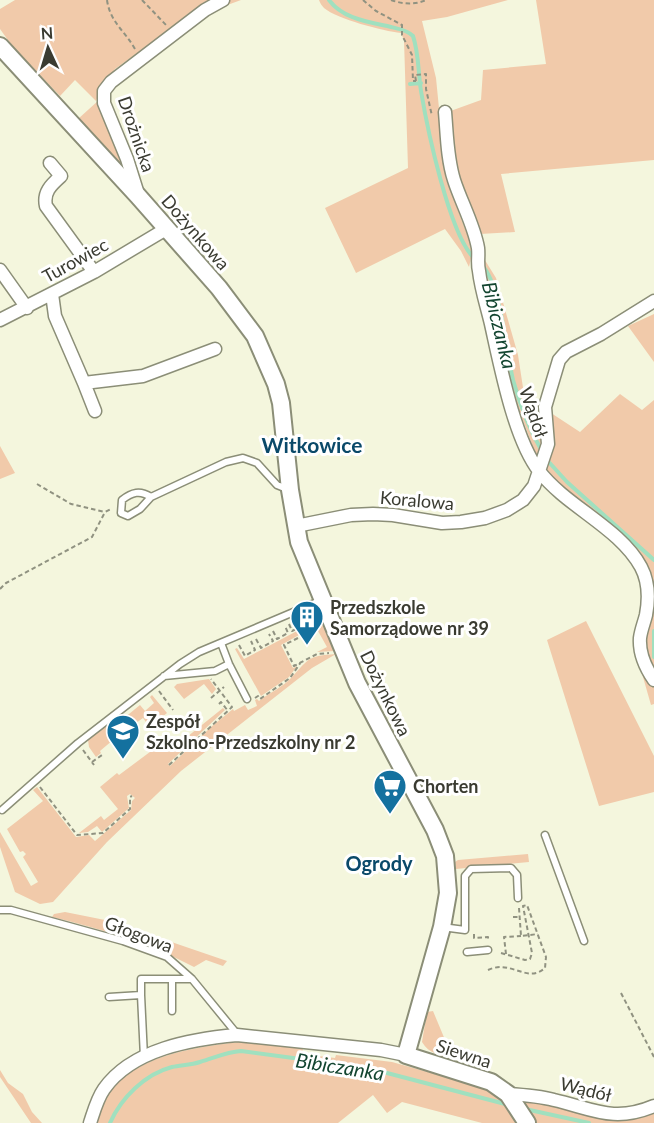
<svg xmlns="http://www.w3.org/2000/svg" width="654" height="1123" font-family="Lato,sans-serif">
  <rect width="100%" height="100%" fill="#f4f6dd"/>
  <path fill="#f1caaa" d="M15,0h226l-30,11 -7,-6 -89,64 -15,21 -4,11 -21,-21 -15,16 -47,-49 -13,-18v-20z
    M319,0h189l-61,17 -25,4 14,57 10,101 27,71 -4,17 -8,-16 -16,-22 -89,44 -31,-65 83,-40 -4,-128 -3,-7c-18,-2 -64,-14 -77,-25 -2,-2 -4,-5 -5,-8z
    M536,0h118v160l-153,14 14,58 -35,2 -25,-59 -10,-62 36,-13 2,-30 63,-6z
    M99,100l28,73 -49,-54z
    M483,257l13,21 22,77 6,39 19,50 -6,14 -26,-70 -30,-117z
    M654,314v48l-26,-36z
    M620,394l22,16 12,-10v304l-3,1 -18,-63 3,-14 15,-22 2,-23 -13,-28 -72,-61 -24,-25 9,-22 -2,-34 29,19z
    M0,446l15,27 -15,6z
    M586,621l68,135v36l-55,14 -52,-166z
    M311,623l12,3 12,25 -18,1 10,-5 -9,-16h-2z
    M297,631l2,4 -18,10 12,23 4,-2 -8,11 -28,19 -26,-47 2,-1 7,11z
    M336,654l-24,14 -131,103 -74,71 -54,60 -13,2 -25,-12 -15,-45v-15l31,54 7,-4 -15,-25 3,-3 -3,-3 -3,1 -13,-23 36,-28 -10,-11 4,-3 39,50 13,-2 6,6 36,-31 1,-9 3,-3 -5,-4 -3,2 2,12 -27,24 -5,-6 -9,6 -9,1 22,-17 3,4 14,-11 -18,-22 17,-14 2,2 43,-32 4,5 3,-2 3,3 51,-41 2,2 -57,54 2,2 41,-39 22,-18 1,2 11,-6 3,5 9,-4 -2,-6 2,-1 2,2c10,-8 24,-14 32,-23 19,-20 16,-22 45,-24z
    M209,679l7,10 -4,5 -8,-10 -20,15 -10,-12 3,-3z
    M152,695l15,18 -12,10 2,4 -5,3 -9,-12 -14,10 -3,-2 -4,3 -4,-6 22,-18 5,6 9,-8 -4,-6z
    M107,724l9,10 -5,3 2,3 -13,11 1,2 -5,4 -7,-10 -1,-7z
    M528,854l1,8 -73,7 -1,-7 3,-2z
    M65,912l45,9 117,40 -4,5 -17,-6 -12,7c-45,-24 -93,-38 -142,-50l2,-3z
    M433,1011l20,48c-13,-4 -24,-5 -31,-17l5,-30z
    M238,1042l65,6 -1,6 33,4 1,-3 56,7 93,26 12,8 19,27h-34l-80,-21 -15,11 -14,-18 -35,28h-242c5,-13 9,-27 19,-38 31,-31 82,-38 123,-43z
    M0,1070l8,13 15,11 9,18 10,11h-11l-31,-46z
    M519,1099h9l81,19 45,-9v14h-118z"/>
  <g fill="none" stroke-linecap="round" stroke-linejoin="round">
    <path stroke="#a0e0bf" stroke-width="4" d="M329,0c14,19 40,22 62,27 8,2 16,3 22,9 6,18 5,36 8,55 6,36 28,143 53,167
      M410,84l11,-1
      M482,265c19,21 24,86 31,115 7,25 17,51 30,73
      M547,460l20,22 87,78
      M654,631v26
      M525,1109l64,14
      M110,1123c11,-25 35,-49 62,-56 9,-2 19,-2 28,-5 14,-4 26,-10 41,-11l127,17 141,37"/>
    <g stroke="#8b8e77" stroke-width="9">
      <path id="service" d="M151,497c-11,-7 -19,-5 -29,3l-1,13 7,3 12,-7 11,-12 75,-35 17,-4 14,5 20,22 10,4
        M221,643l8,21 18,35
        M164,676l51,-5 14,-7
        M2,810l76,-67 102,-79 19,-12 123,-52
        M545,835l39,106
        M0,910h11l18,5 94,26 44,16 25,22 45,55
        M442,927l23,3v-54l6,-7 40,-1 6,7 1,23
        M467,952l21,-2
        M141,995v-16h51
        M109,997l32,-2 3,62
        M172,1011v-32"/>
    </g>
    <g stroke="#8b8e77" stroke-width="15">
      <path id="minor" d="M445,112c2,22 2,46 9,68 7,22 20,45 24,68 1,8 -1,15 1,23 2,18 8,36 12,53 9,40 23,115 48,147 28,36 81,57 102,96 8,15 8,32 5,48 -2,8 -5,15 -6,23 -1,15 5,29 14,42
        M50,163l11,13c-10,9 -18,16 -15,30l48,66
        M138,194l-11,-35 -23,-56v-12l7,-9 94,-72 18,-10
        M0,270l27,38
        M52,294l3,22 29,67 59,-7 72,-27
        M0,320l94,-48 72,-43
        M84,383l11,28
        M296,526l55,-11 22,-1 20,1 49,8 19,-1 24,-4 22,-8 16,-10 11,-14 14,-42 -3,-37 14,-47 7,-8 35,-18 53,-33
        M508,1094c16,1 31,2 46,6 39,9 60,23 100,6
        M90,1123c4,-12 7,-24 14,-34 28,-40 88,-50 133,-54l144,15 25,5"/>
    </g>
    <g stroke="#8b8e77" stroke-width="20">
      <path id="tertiary" d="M0,46l138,150 81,92 36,48 21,48 5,19 9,87 9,52 58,141 78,147 10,26 3,37 -6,34 -36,128 85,27 17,12 19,29"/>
    </g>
    <path stroke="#909281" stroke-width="2" stroke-dasharray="4.5 3" stroke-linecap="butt" d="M107,0c3,22 18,31 28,49
      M142,0l25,26
      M363,0l13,11 26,14v10l10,20 1,26h3
      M391,0c11,4 24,5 35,0
      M416,81l-1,-6 11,-1v15l6,27
      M37,484l34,20 34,8
      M0,589l6,-6 86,-46 13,-25 6,-3
      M289,624l3,7 8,-4 -3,-7
      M273,631l4,8 11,-6 -3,-7
      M298,638l-14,7 10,21 23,-12 12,-1
      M256,639l5,9 12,-7 -4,-7
      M239,645l6,11 10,-6 -4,-9
      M159,691l14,19
      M211,698l13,-11
      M255,698l3,-2 2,3 30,-21 11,-16
      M219,704l2,-2 7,9
      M83,750l11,15
      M92,762l10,-7
      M169,765l63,-58 -21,-28
      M40,787l37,48 26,-2 27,-24v-12l2,-1
      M519,908l2,28 17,-2
      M513,917h7
      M474,934v4l14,-1v4
      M506,954l-2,-17 17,-1
      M488,970c23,-11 39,14 57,-2l1,-11 -19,-52 -4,1 9,47 -2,6 -5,1 -24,-7
      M621,993l33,64"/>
    <use href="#service" stroke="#fff" stroke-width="6"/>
    <use href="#minor" stroke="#fff" stroke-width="12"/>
    <use href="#tertiary" stroke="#fff" stroke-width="16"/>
  </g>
  <defs>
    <g id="building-pin" transform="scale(1.725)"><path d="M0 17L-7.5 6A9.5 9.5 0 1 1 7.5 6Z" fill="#14719f" stroke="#fff"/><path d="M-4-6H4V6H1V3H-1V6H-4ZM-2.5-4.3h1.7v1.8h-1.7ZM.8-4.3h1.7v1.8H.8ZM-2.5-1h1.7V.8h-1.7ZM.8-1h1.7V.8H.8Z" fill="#fff"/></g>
    <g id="school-pin" transform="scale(1.725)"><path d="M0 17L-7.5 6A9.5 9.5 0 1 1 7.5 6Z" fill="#14719f" stroke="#fff"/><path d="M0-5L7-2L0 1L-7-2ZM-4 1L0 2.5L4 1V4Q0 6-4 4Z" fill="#fff"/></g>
    <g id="supermarket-pin" transform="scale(1.725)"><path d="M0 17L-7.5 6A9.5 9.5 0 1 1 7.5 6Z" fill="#14719f" stroke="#fff"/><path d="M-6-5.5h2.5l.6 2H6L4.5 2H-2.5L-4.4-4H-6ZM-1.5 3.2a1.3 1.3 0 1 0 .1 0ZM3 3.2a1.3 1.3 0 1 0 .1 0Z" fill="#fff"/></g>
  </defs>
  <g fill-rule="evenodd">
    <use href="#building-pin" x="307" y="617"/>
    <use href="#school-pin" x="123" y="731"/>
    <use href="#supermarket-pin" x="390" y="786"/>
  </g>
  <g text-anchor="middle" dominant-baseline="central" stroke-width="6" stroke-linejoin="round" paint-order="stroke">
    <g font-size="18" fill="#3a3b31" stroke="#fff">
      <text transform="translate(137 134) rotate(71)">Drożnicka</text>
      <text transform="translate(196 232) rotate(49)">Dożynkowa</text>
      <text transform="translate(75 260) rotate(-29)">Turowiec</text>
      <text transform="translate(534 412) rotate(71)">Wądół</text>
      <text transform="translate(417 500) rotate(5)">Koralowa</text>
      <text transform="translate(386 693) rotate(64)">Dożynkowa</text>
      <text transform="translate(139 934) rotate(21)">Głogowa</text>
      <text transform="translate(464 1053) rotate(18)">Siewna</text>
      <text transform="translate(586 1089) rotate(14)">Wądół</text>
    </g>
    <g font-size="18" font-weight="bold" fill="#3a3b31" stroke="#fff" text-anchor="start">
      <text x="330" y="607">Przedszkole<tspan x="330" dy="21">Samorządowe nr 39</tspan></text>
      <text x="146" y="721">Zespół<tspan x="146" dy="21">Szkolno-Przedszkolny nr 2</tspan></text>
      <text x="413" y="786">Chorten</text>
    </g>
    <g font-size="20" font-style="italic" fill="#134530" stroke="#fff">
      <text transform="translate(500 325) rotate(76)">Bibiczanka</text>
      <text transform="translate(340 1066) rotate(9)">Bibiczanka</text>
    </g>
    <g font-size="20" font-weight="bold" fill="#0a4969" stroke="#fff">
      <text x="379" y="863">Ogrody</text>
    </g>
    <g font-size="21" font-weight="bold" fill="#0a4969" stroke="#fff">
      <text x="312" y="444">Witkowice</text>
    </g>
  </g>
  <g transform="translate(48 48) rotate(356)" stroke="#ffffff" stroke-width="4.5" paint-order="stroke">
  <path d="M0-4.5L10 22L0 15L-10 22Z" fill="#3a3b31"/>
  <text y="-9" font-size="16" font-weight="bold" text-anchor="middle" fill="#3a3b31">N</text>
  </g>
</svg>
